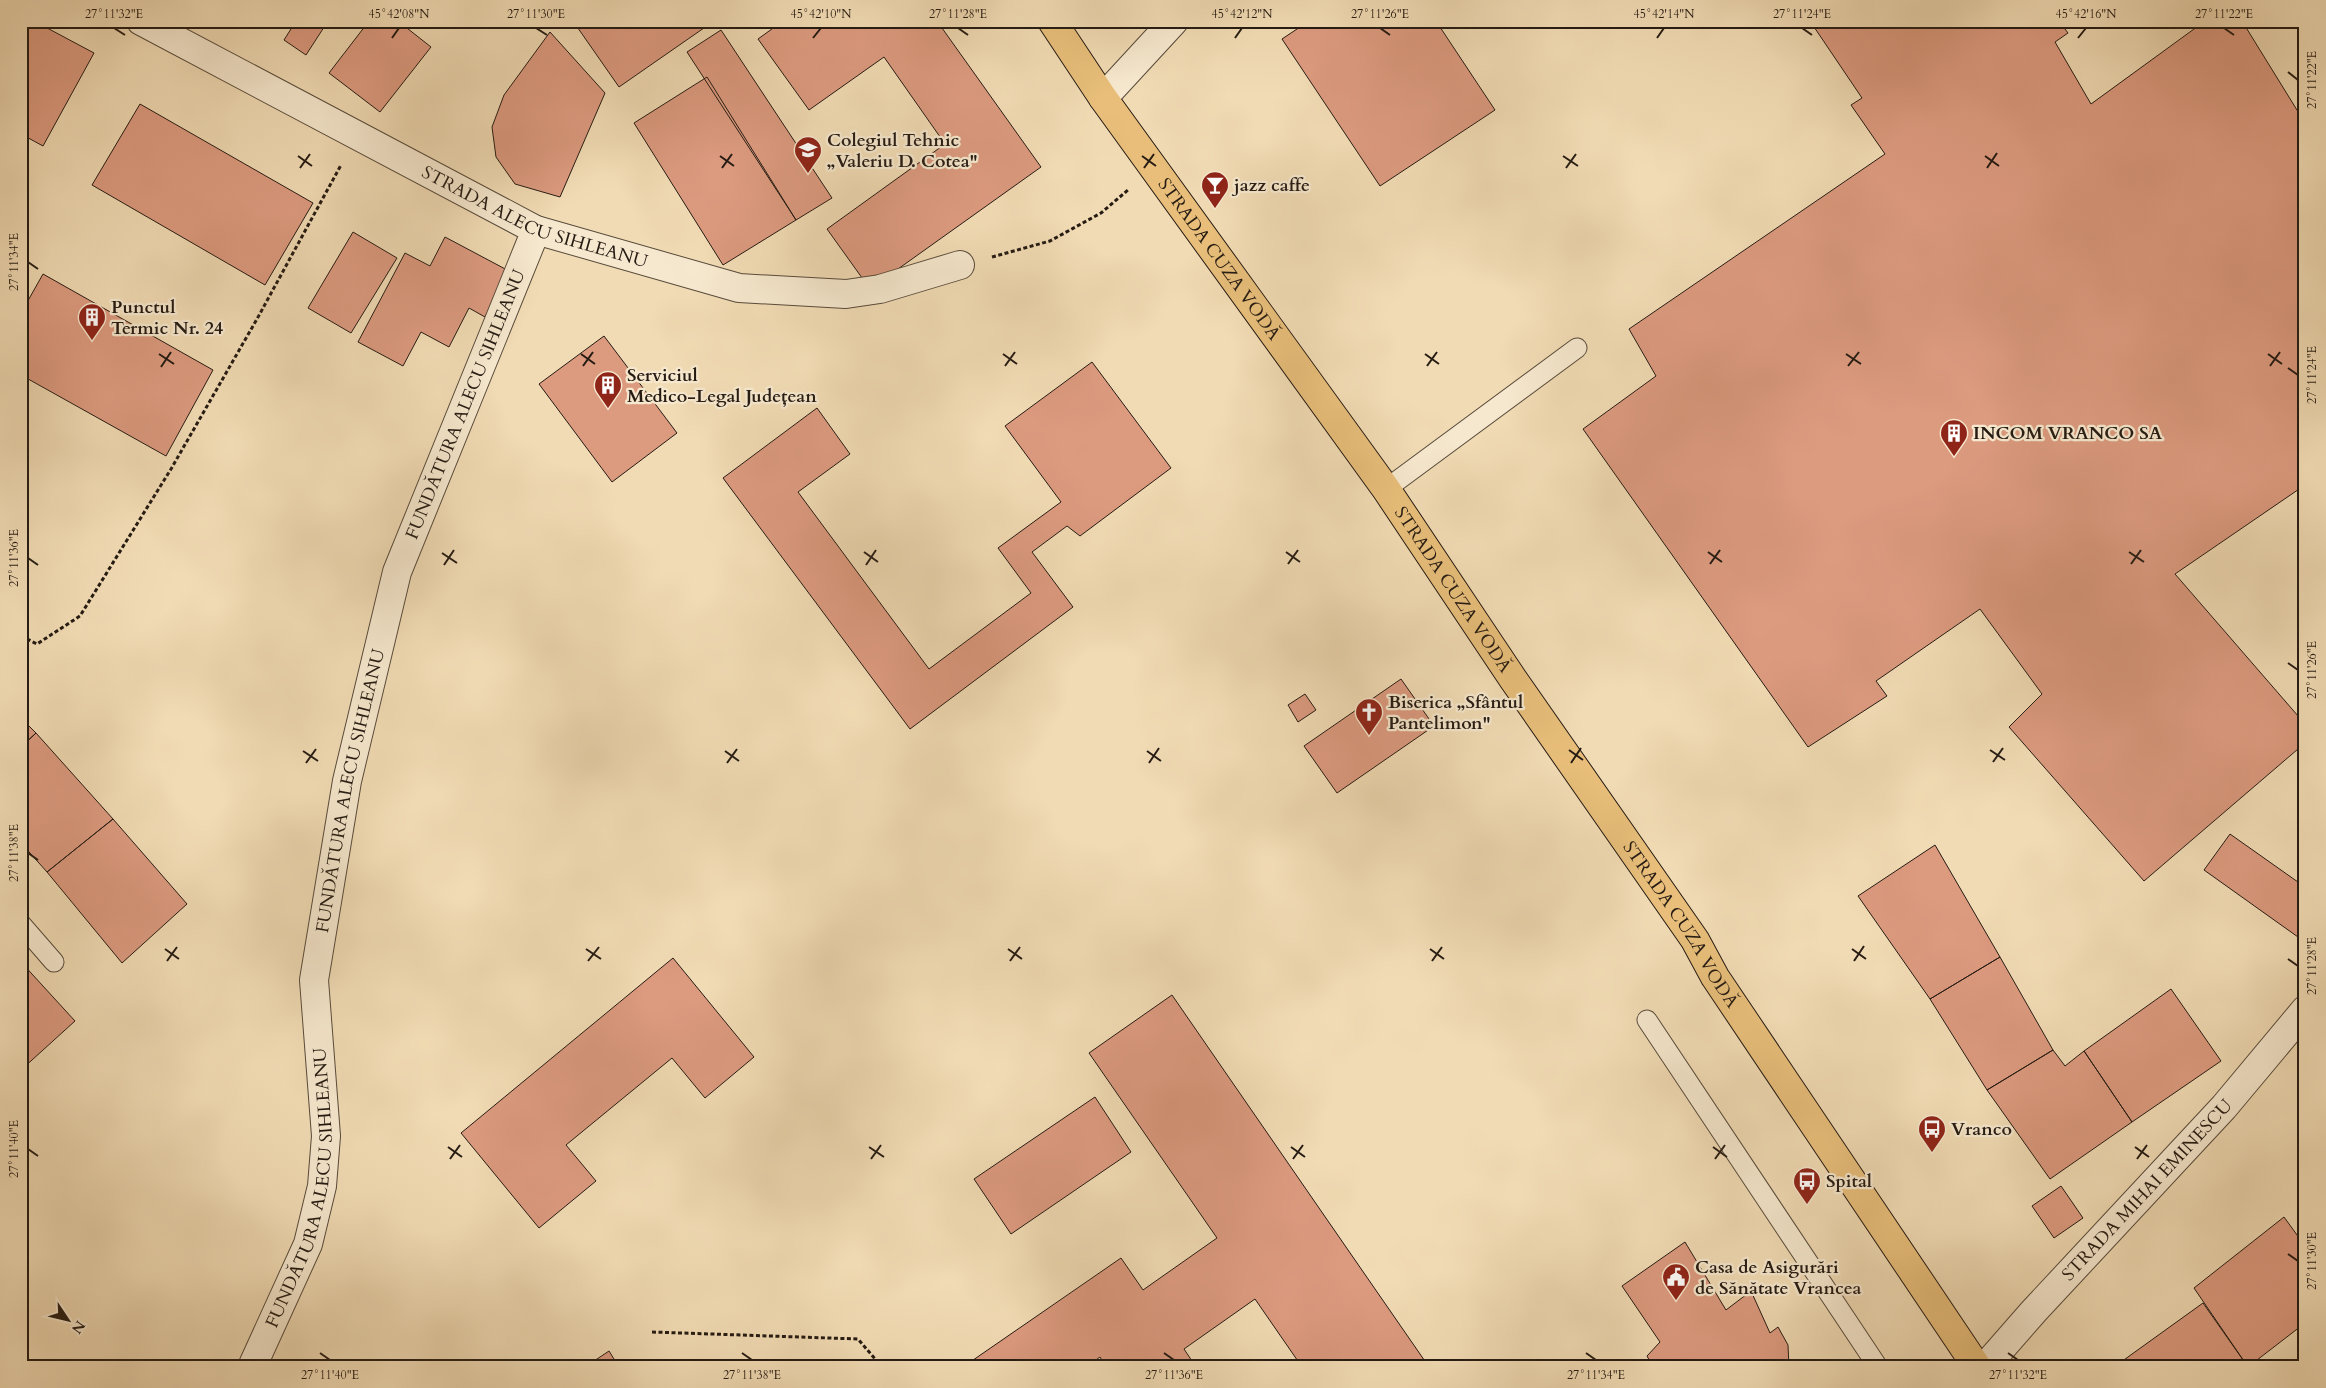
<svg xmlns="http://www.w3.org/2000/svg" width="2326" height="1388" font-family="Cardo,serif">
  <rect width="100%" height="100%" fill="#f1dbb4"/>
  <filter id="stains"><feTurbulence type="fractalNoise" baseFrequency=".004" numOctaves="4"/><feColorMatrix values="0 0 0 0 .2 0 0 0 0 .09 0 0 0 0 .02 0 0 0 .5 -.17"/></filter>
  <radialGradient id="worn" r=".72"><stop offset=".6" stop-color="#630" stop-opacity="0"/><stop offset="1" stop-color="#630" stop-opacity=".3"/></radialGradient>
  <path fill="#dc9a7f" stroke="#251b13" d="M21,21h13l60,32 -51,93 -22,-12z
    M296,21h32l-22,34 -22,-15z
    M369,21h29l33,26 -51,65 -51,-39z
    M573,21h141l-95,66z
    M783,21h154l104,146 -171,122 -43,-60 118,-85 -61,-87 -75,53 -51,-71z
    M1309,21h127l59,89 -115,76 -98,-147z
    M1810,21h249l9,12 -13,9 36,62 114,-83h37l63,102v362l-130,89 130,150v19l-161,138 -135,-154 33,-33 -62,-85 -104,72 11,15 -79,51 -225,-318 73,-53 -27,-47 256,-175 -34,-49 11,-7z
    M721,30l111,168 -36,22 -109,-168z
    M550,32l55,61 -45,104 -45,-13 -19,-27 -4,-30 12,-32z
    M707,77l89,143 -73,45 -89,-142z
    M140,104l173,99 -48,82 -173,-100z
    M353,232l44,26 -46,75 -43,-25z
    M445,237l64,34 -24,46 -16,-9 -20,39 -28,-15 -18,34 -45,-24 47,-89 25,13z
    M43,274l170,96 -47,86 -145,-81v-62z
    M604,336l73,97 -65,49 -73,-98z
    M1092,362l79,106 -91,68 -13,-10 -35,26 41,55 -163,122 -187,-251 94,-70 33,46 -52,38 131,177 102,-76 -33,-45 63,-46 -56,-76z
    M1401,679l33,47 -97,67 -33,-47z
    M1305,694l11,16 -18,12 -10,-17z
    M21,718l15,15 -15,14z
    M36,733l77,86 -66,53 -26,-29v-96z
    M113,819l74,85 -65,59 -75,-91z
    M2230,834l75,53v55l-101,-72z
    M1935,845l65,112 -70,42 -72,-103z
    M2000,957l53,93 -66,40 -57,-91z
    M673,958l81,99 -49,41 -33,-40 -106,87 30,36 -57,47 -78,-95z
    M21,962l54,59 -54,49z
    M2171,989l50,72 -89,61 -48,-71z
    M1172,995l156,226 101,146h-127l-47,-68 -71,50 12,18h-90l-6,-10 -14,10h-123l158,-109 22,32 74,-52 -128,-185z
    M2053,1050l12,16 19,-15 48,71 -82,57 -63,-89z
    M1095,1097l36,55 -120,82 -37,-55z
    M2061,1186l22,32 -29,20 -22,-32z
    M2284,1217l21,29v77l-57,44 -54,-79z
    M1685,1242l41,68 25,-19 19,42 8,-6 10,18 1,22h-136l-6,-11 13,-14 -38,-56z
    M2203,1303l45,64h-124l-3,-5z
    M609,1351l10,16h-34z"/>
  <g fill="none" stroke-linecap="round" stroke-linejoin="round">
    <g stroke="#584b3b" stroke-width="21">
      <path id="service" d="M1386,489l191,-141
        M21,924l33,38
        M1647,1020l231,347"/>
    </g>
    <g stroke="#584b3b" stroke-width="30">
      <g id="minor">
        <path id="s1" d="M141,21l395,209 203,58 107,6 34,-5 80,-24"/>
        <path id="s2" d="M252,1367l56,-123 14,-58 4,-50 -12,-156 33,-199 50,-209 139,-342"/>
        <path id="s3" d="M1985,1367l49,-56 190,-204 81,-97"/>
      </g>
    </g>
    <g stroke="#584b3b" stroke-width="30">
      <path id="tertiary" d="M1103,98l71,-77"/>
    </g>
    <g stroke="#251b13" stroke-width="30">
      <g id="primary">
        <path id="s4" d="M1052,21l51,77 283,391 127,190 182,261 20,37 262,390"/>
      </g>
    </g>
    <path stroke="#251b13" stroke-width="3" stroke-dasharray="4 2.5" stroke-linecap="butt" d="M992,257l58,-16 51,-28 27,-23
      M21,636l16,8 43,-28 91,-147 86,-150 84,-154
      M652,1332l206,7 24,28"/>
    <use href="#service" stroke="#f6e8ce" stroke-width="19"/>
    <use href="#minor" stroke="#f6e8ce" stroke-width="28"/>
    <use href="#tertiary" stroke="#f6e8ce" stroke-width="28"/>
    <use href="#primary" stroke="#e8be7a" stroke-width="28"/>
  </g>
  <path fill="none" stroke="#251b13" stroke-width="2" d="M114,28l11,7M536,28l11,7M958,28l10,7M1380,28l10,7M1802,28l10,7M2224,28l10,7M392,38l7,-10M813,38l8,-10M1235,38l7,-10M1657,38l7,-10M2078,38l8,-10M2288,72l10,8M298,156l14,10M720,156l14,10M1142,156l14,10M1563,156l15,10M1985,156l14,10M300,168l10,-14M722,168l10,-14M1144,168l10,-14M1566,168l10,-14M1987,168l10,-15M28,262l10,7M159,354l15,10M581,354l14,10M1003,354l14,10M1425,354l14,10M1846,354l15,10M2268,354l14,10M583,366l10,-14M1005,366l10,-14M1427,366l10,-14M1848,366l11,-14M2270,366l10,-14M161,367l10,-15M2288,368l10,7M864,552l14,10M1286,552l14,10M1708,552l14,10M2129,552l15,10M442,553l15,10M28,558l10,7M1288,564l10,-14M1710,564l10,-14M2131,564l10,-14M444,565l10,-15M866,565l10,-15M2288,663l10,7M1569,750l14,10M1990,750l15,10M303,751l15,10M725,751l14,10M1147,751l14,10M1993,762l10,-14M306,763l10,-14M727,763l10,-14M1149,763l10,-15M1571,763l10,-15M28,853l10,7M165,949l14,10M586,949l15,10M1008,949l14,10M1430,949l14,10M1852,949l14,10M2288,959l10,7M167,961l10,-14M588,961l11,-14M1010,961l10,-14M1432,961l10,-14M1854,961l10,-15M448,1147l14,10M869,1147l15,10M1291,1147l14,10M1713,1147l14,10M2135,1147l14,10M28,1149l10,7M450,1159l10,-14M871,1159l10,-14M1293,1159l10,-14M1715,1159l10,-14M2137,1159l10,-14M2288,1254l10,7M320,1353l10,7M742,1353l10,7M1164,1353l10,7M1586,1353l10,7M2008,1353l10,7"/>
  <defs>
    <g id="school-pin" transform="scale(1.4375)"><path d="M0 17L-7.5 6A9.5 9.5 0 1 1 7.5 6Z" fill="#8f2418" stroke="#f6e8ce"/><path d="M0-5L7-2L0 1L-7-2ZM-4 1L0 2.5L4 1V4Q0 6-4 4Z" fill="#fff"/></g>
    <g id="bar-pin" transform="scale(1.4375)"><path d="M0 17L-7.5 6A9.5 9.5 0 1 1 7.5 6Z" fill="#8f2418" stroke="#f6e8ce"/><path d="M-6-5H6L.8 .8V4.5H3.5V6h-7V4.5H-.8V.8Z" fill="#fff"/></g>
    <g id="building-pin" transform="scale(1.4375)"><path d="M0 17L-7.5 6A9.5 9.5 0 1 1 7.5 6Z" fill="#8f2418" stroke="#f6e8ce"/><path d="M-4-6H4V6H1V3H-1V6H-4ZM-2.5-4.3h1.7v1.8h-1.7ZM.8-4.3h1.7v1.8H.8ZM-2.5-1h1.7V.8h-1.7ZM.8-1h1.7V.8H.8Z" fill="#fff"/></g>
    <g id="church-pin" transform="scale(1.4375)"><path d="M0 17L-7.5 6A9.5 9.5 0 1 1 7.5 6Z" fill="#8f2418" stroke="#f6e8ce"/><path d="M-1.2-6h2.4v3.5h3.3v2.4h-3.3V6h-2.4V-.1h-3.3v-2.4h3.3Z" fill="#fff"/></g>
    <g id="bus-pin" transform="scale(1.4375)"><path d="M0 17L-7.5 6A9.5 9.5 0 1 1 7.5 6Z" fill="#8f2418" stroke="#f6e8ce"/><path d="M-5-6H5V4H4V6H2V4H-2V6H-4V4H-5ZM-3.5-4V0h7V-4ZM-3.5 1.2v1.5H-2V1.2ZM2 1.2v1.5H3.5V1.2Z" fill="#fff"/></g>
    <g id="civic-pin" transform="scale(1.4375)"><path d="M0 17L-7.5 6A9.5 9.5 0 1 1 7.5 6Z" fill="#8f2418" stroke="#f6e8ce"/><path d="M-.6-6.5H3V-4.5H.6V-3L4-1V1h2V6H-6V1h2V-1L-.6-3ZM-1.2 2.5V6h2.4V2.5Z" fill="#fff"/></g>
  </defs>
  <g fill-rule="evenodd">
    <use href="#school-pin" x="808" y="150"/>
    <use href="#bar-pin" x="1215" y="185"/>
    <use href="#building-pin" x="92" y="317"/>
    <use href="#building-pin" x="608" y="385"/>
    <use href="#building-pin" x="1954" y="433"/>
    <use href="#church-pin" x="1369" y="712"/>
    <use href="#bus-pin" x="1932" y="1129"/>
    <use href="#bus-pin" x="1807" y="1181"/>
    <use href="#civic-pin" x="1676" y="1277"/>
  </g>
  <g text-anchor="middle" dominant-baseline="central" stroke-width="4.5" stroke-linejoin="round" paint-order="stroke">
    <g font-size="18" font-weight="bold" fill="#251b13" stroke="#f6e8ce" text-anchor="start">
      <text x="827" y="140">Colegiul Tehnic<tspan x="827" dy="21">„Valeriu D. Cotea"</tspan></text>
      <text x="1234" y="185">jazz caffe</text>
      <text x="111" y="307">Punctul<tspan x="111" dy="21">Termic Nr. 24</tspan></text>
      <text x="627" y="375">Serviciul<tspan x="627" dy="21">Medico-Legal Județean</tspan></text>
      <text x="1973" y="433">INCOM VRANCO SA</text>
      <text x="1388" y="702">Biserica „Sfântul<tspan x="1388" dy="21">Pantelimon"</tspan></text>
      <text x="1951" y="1129">Vranco</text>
      <text x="1826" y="1181">Spital</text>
      <text x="1695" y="1267">Casa de Asigurări<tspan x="1695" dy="21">de Sănătate Vrancea</tspan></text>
    </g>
    <g font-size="18" fill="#251b13" stroke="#f6e8ce">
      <text stroke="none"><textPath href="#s1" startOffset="441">STRADA ALECU SIHLEANU</textPath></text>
      <text stroke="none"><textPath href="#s4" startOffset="291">STRADA CUZA VODĂ</textPath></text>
      <text stroke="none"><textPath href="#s2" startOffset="999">FUNDĂTURA ALECU SIHLEANU</textPath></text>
      <text stroke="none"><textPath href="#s4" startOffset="696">STRADA CUZA VODĂ</textPath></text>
      <text stroke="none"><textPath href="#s2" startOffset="594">FUNDĂTURA ALECU SIHLEANU</textPath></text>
      <text stroke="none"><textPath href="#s4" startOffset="1101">STRADA CUZA VODĂ</textPath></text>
      <text stroke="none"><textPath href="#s2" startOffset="189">FUNDĂTURA ALECU SIHLEANU</textPath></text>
      <text stroke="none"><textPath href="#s3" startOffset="240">STRADA MIHAI EMINESCU</textPath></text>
    </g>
  </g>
  <rect width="2326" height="1388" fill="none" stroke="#f1dbb4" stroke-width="55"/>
  <g transform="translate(68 1320) rotate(125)" stroke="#f6e8ce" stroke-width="4" paint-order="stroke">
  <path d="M0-4L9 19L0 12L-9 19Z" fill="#251b13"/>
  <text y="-8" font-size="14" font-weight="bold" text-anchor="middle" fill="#251b13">N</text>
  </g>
  <rect x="28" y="28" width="2270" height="1332" fill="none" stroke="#251b13" stroke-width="2"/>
  <g font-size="12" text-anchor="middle" fill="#251b13">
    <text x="114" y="18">27°11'32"E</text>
    <text x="399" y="18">45°42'08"N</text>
    <text x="536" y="18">27°11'30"E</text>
    <text x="821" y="18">45°42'10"N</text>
    <text x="958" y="18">27°11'28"E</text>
    <text x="1242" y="18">45°42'12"N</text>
    <text x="1380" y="18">27°11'26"E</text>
    <text x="1664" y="18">45°42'14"N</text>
    <text x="1802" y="18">27°11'24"E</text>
    <text x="2086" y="18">45°42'16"N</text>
    <text x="2224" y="18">27°11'22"E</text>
    <text transform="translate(2312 80) rotate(-90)" y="4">27°11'22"E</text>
    <text transform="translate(14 262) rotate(-90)" y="4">27°11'34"E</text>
    <text transform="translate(2312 375) rotate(-90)" y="4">27°11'24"E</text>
    <text transform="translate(14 558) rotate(-90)" y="4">27°11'36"E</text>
    <text transform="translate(2312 670) rotate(-90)" y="4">27°11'26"E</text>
    <text transform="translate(14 853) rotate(-90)" y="4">27°11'38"E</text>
    <text transform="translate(2312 966) rotate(-90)" y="4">27°11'28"E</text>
    <text transform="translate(14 1149) rotate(-90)" y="4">27°11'40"E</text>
    <text transform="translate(2312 1261) rotate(-90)" y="4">27°11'30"E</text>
    <text x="330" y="1379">27°11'40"E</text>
    <text x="752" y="1379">27°11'38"E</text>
    <text x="1174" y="1379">27°11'36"E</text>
    <text x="1596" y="1379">27°11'34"E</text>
    <text x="2018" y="1379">27°11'32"E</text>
  </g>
  <rect width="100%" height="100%" filter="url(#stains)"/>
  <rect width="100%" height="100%" fill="url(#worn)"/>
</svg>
